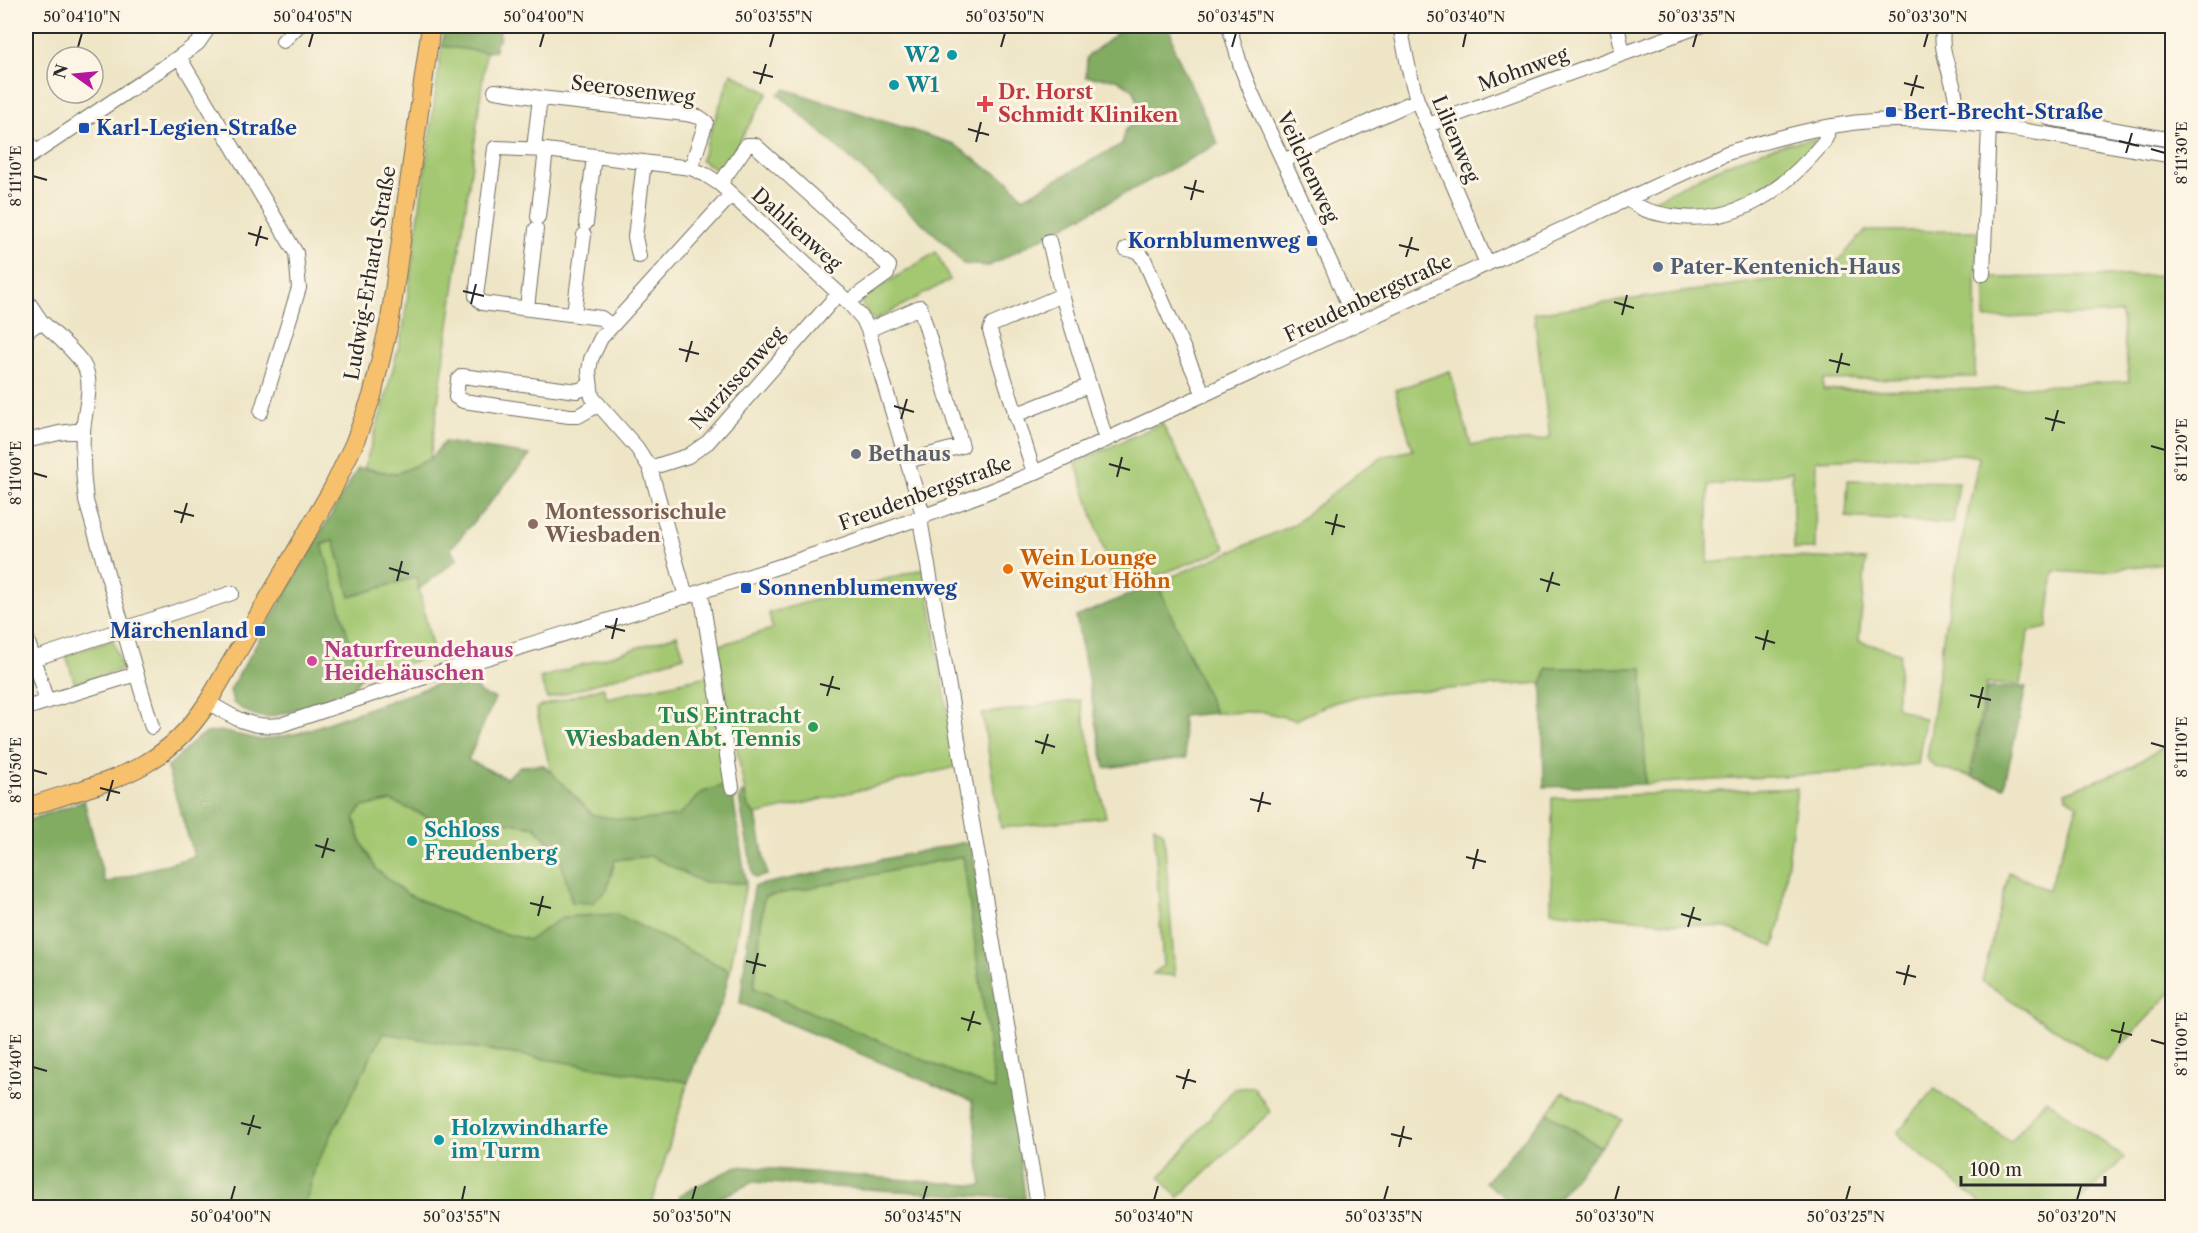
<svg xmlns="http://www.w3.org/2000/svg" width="2198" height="1233" font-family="'Libre Caslon Text',serif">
  <rect width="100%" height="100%" fill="#fcf5e5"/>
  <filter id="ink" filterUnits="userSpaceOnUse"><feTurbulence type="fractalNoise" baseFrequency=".0167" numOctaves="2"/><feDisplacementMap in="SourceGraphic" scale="12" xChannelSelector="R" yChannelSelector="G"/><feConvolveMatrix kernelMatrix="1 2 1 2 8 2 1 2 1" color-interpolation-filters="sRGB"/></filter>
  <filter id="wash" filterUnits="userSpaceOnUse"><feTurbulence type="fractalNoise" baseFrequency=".008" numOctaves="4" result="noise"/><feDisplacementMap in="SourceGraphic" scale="24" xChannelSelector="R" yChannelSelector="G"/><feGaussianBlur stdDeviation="1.35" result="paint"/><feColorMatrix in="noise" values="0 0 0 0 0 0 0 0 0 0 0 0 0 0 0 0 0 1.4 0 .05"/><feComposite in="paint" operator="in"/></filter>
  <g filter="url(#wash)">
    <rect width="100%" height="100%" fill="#eee5c6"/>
    <path fill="#a4c872" stroke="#687a4e" stroke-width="1.5" d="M442,46l44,6 -13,104 -43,303 -35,15 -31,-6 20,-65 19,-73z
      M731,73l37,20 -47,79 -20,-12z
      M1816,139l-17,26 -21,20 -50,24 -26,3 -30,-2 -27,-6c54,-26 110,-59 171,-65z
      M1865,231h112l-2,146 -152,3v10l164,-1 142,-8 -8,-68 -136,6v-41l187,-3v287l-87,11 -31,-2 -7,57 -19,4 -7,53 -35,-1 -16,92 -35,-9 -8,-8 17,-128 35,-174 -16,-3 -147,6 -1,89h-21l-2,-78 -42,9 -42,6v77l60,-7 98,4 -7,81 41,12 -4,54 29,12 -7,45 -82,9 -191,11 -2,-116h-95l-6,15 -176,11 -37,10 -33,16 -32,-8 -49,1 -58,-130 136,-58 70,-56 22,-13 28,-6 -18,-60 55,-19 21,74 79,-6 -16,-126 294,-41z
      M936,252l14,28 -77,41 -14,-21z
      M1162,423l64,126 -109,42 -41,-128z
      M1848,480l111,2 -6,42 -107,-7z
      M334,540l82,37 18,78 -74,23 -39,-133z
      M925,568l31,199 -200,48 -8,-8 -1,-4 -30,-157 55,-17 -3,-16z
      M677,635l7,21 -137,43 -7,-21z
      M113,640l9,29 -47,15 -9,-29z
      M708,676l27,140 -110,20 -70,-46 -19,-82 67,-21 4,11z
      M1080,700l26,117 -105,11 -19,-114z
      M2172,742v250l-67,70 -123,-81 27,-109 39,18 30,-85 -12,-8 -1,-5 59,-22z
      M1797,788l-16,132 -7,26 -47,-18 -176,-17 1,-113z
      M392,801l45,20 69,1 30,5 24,30 12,45 43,-42 36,-4 51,26 44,1 -16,88 -114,-57 -53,3 -34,23 -49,-13 -73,-33 -31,-25 -15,-27 -7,-25 8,-10z
      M1154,826l10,7 11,143 -22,-2 10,-8z
      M963,856l32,235 -241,-103 10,-91z
      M383,1033l305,49 -37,125 -346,1 10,-41z
      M1253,1086l17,26 -92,86 -18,-21 74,-88z
      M1935,1089l76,53 35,-43 78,59 -51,49h-54l-4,-3 -4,3h-25l-85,-68 -3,-5 1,-4z
      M1563,1092l60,28 -23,27 -52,-34z"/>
    <path fill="#83ac64" stroke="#576c48" stroke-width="1.5" fill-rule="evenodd" d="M444,26h56l-1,15 -3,2 -1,8 -9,1 -44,-6z
      M1116,26h54l4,23 44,95 -229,122 -26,-2 -14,-17 -171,-153 7,-5 169,55 34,25 19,10 16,19 99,-54 3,-13 16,-16 -7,-25 -17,-11 -31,-2 1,-20 29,-23z
      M444,442l86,13 -78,92 -1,4 7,8 -39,30 -3,-12 -66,20 -16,-56 -12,3 38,134c-2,3 -6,8 -9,10 -13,9 -74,30 -89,29 -11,-2 -21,-8 -29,-14l-3,-13 128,-222 38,6 34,-15z
      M1157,583l58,130 -33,3 4,42 -81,10 -29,-151z
      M1547,668h96l2,116 -101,3 -2,-104z
      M466,674l15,20 14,4 -27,62 38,18 14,-12 24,-1 49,50 39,6 46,-5 25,-24 28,-9 15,100 -44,-1 -51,-26 -36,4 -8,30 -15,13 -20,-1 -12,-45 -24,-30 -30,-5 -19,10 -50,-11 -45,-20 -30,6 -8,11 7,24 15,27 31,25 73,33 49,13 34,-23 53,-3 114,57 -8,31 -21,45 -13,35 -305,-49 -68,134 -10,40h-279v-386l58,-20 21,82 89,-27 -27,-88 30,-30 10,-5 13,-2 42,9 37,-7z
      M2026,687l-22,100 -32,-10 15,-89z
      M744,792l4,15 8,8 11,60 -11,3 -3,-3 -14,-78z
      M971,841l45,278 9,80 -272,-17 -53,25 -22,1 2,-13 57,-29 245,20 -10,-85 -232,-98 14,-117zM963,856l32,234 -241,-102 10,-91z
      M1548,1113l52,34 -50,60h-33l-32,-25z
      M856,1201l100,3 1,3h-99z"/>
  </g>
  <g filter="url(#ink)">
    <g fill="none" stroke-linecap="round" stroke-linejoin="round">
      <g stroke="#6f6c61" stroke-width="16">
        <path id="minor" d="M1229,26l12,41 10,25 81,174 24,58
          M1400,26l9,44 8,30 70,164
          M1617,26l6,27
          M1944,26c-6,22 7,46 11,68 2,10 2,19 2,28
          M283,41l15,-15
          M179,57l117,196 3,35 -38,124
          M495,91l45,7
          M2049,118l123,22
          M1428,125l272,-99
          M26,138l9,15
          M534,148l6,-50 146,16 13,3 7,5 -15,46
          M26,159l153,-102 19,-14 12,-17
          M1283,161l134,-61
          M720,184l27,-39h8l134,121 -2,8 -39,28
          M1629,199c12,12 26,14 42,17 66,10 113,-26 153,-74l3,-7v-8
          M538,217l8,-67
          M586,223l8,-67
          M1049,241l13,54 44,145
          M1126,249l11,2 7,8 60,136
          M639,256l-4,-19 9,-75
          M1983,274l6,-148
          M26,299l15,22 -15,11
          M527,308l9,-79
          M574,314l10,-79
          M41,321c13,13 31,27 42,43 12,19 1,47 0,68 -1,24 0,46 3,69l66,226
          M612,326l-11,-8 -119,-15 -6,-7 19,-148 51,2 145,18 15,7 14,9 128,118 15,17 5,11 56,188
          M868,330l52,-23 42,139 -55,15
          M589,386l-12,5 -115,-15 -4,4 -2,17 7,4 106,15h9l20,-11
          M1015,415l73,-29
          M26,441l33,-8 24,-3
          M650,468l38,-12 20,-14 131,-149
          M1034,473l-44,-142 2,-6 70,-30
          M920,519l118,686
          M701,592l31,195
          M686,597l-36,-129 -13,-20 -45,-51 -3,-26 2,-12 10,-21 130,-143
          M26,636l21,66
          M33,659l199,-66
          M208,702c24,15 43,27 72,23 55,-18 109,-37 164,-54 198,-62 398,-118 590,-198l693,-320c55,-17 112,-33 170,-33 91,0 186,21 275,36
          M26,708l110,-34"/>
      </g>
      <g stroke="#6f6c61" stroke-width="20">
        <path id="major" d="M26,808c76,-27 134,-31 182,-106l125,-214 21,-44 18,-48 18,-76 41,-294"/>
      </g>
      <use href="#minor" stroke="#fff" stroke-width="14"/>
      <use href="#major" stroke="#f7c06c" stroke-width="18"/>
    </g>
  </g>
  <path fill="none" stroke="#2b2b2b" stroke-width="2" d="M78,47l4,-14M309,47l4,-14M540,47l4,-14M770,47l4,-14M1001,47l4,-14M1232,47l4,-14M1463,47l3,-14M1693,47l4,-14M1924,47l4,-14M753,72l20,5M1904,83l20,5M760,84l6,-20M1911,96l6,-21M968,129l21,6M2119,141l20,5M976,142l5,-20M2151,149l14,4M2126,153l6,-20M33,176l14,4M1184,187l20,5M1191,200l5,-20M248,233l20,6M1399,245l20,5M256,246l5,-20M1406,257l6,-20M463,291l21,5M1614,302l20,6M471,304l5,-20M1622,315l5,-20M679,349l20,5M1829,360l21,5M686,362l6,-21M1837,373l5,-20M894,406l20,6M2045,418l20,5M901,419l6,-20M2052,431l6,-21M2151,446l14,4M1109,464l21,6M33,473l14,4M1117,477l5,-20M174,511l20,5M1325,522l20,5M181,523l6,-20M1332,535l5,-21M389,568l20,6M1540,579l20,6M397,581l5,-20M1547,592l6,-20M605,626l20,5M1755,637l20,6M612,639l5,-21M1763,650l5,-20M820,684l20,5M1970,695l21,5M827,696l6,-20M1978,708l5,-21M1035,741l20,6M2151,743l14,4M1042,754l6,-20M33,770l14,4M100,788l20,5M1250,799l21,5M107,801l6,-21M1258,812l5,-20M315,845l20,6M1466,857l20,5M322,858l6,-20M1473,869l5,-20M530,903l21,5M1681,914l20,6M538,916l5,-20M1688,927l6,-20M746,961l20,5M1896,972l20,5M753,974l5,-21M1904,985l5,-20M961,1018l20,6M2111,1030l21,5M968,1031l6,-20M2151,1040l14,4M2119,1043l5,-21M33,1067l14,4M1176,1076l20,6M1183,1089l6,-20M241,1123l20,5M1391,1134l21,5M248,1135l6,-20M1399,1147l5,-21M231,1200l4,-14M462,1200l3,-14M692,1200l4,-14M923,1200l4,-14M1154,1200l4,-14M1384,1200l4,-14M1615,1200l4,-14M1846,1200l4,-14M2077,1200l4,-14"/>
  <g fill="#0f9aa8" stroke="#fcf5e5" stroke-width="2">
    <circle cx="952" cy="55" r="6"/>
    <circle cx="894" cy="85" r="6"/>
    <circle cx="412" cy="841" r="6"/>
    <circle cx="439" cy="1140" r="6"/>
  </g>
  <path fill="#e0444e" stroke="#fcf5e5" stroke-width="2" d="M982 95h6v6h6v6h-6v6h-6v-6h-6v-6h6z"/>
  <g fill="#1a4fb4" stroke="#fcf5e5" stroke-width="2">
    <rect x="1885" y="106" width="12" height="12" rx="3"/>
    <rect x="78" y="122" width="12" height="12" rx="3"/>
    <rect x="1306" y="235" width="12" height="12" rx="3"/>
    <rect x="740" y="582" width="12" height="12" rx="3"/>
    <rect x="254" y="625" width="12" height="12" rx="3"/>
  </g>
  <circle fill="#5c6f8a" stroke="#fcf5e5" stroke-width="2" cx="1658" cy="267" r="6"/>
  <circle fill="#6b7280" stroke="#fcf5e5" stroke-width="2" cx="856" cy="454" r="6"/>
  <circle fill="#8d6e63" stroke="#fcf5e5" stroke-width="2" cx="533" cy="524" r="6"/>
  <circle fill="#e8710a" stroke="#fcf5e5" stroke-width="2" cx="1008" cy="569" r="6"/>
  <circle fill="#d1479c" stroke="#fcf5e5" stroke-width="2" cx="312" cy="661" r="6"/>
  <circle fill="#2e9e5b" stroke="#fcf5e5" stroke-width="2" cx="813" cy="727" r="6"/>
  <g text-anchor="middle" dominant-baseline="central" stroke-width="6" stroke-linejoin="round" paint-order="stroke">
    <g font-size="20" font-weight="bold" fill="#0d838f" stroke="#fcf5e5" text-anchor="start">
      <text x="940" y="55" text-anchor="end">W2</text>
      <text x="906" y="85">W1</text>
      <text x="424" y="830">Schloss<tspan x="424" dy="23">Freudenberg</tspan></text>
      <text x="451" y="1128">Holzwindharfe<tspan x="451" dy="23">im Turm</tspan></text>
    </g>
    <g font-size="20" fill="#2b2b2b" stroke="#fcf5e5">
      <text transform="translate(1523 69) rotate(-20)">Mohnweg</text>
      <text transform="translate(633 90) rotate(7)">Seerosenweg</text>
      <text transform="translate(1456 139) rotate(67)">Lilienweg</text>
      <text transform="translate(1308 167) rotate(65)">Veilchenweg</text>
      <text transform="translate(797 229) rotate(42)">Dahlienweg</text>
      <text transform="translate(370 273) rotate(-80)">Ludwig-Erhard-Straße</text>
      <text transform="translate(1368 298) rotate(-25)">Freudenbergstraße</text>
      <text transform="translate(737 378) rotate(-48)">Narzissenweg</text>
      <text transform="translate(925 493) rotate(-20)">Freudenbergstraße</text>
    </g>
    <g font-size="20" font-weight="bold" fill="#be3a42" stroke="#fcf5e5" text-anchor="start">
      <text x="998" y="92">Dr. Horst<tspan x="998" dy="23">Schmidt Kliniken</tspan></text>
    </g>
    <g font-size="20" font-weight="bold" fill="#164399" stroke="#fcf5e5" text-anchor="start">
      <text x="1903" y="112">Bert-Brecht-Straße</text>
      <text x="96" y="128">Karl-Legien-Straße</text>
      <text x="1300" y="241" text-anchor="end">Kornblumenweg</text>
      <text x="758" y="588">Sonnenblumenweg</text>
      <text x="248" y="631" text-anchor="end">Märchenland</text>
    </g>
    <g font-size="20" font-weight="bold" fill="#4e5e75" stroke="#fcf5e5" text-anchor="start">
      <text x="1670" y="267">Pater-Kentenich-Haus</text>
    </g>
    <g font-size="20" font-weight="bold" fill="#5b616d" stroke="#fcf5e5" text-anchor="start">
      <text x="868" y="454">Bethaus</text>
    </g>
    <g font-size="20" font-weight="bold" fill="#785e54" stroke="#fcf5e5" text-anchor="start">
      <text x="545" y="512">Montessorischule<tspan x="545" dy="23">Wiesbaden</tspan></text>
    </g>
    <g font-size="20" font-weight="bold" fill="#c56008" stroke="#fcf5e5" text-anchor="start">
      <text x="1020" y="558">Wein Lounge<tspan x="1020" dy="23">Weingut Höhn</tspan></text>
    </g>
    <g font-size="20" font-weight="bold" fill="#b23c85" stroke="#fcf5e5" text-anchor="start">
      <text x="324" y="650">Naturfreundehaus<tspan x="324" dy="23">Heidehäuschen</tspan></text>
    </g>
    <g font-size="20" font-weight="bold" fill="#27864d" stroke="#fcf5e5" text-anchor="end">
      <text x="801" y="716">TuS Eintracht<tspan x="801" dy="23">Wiesbaden Abt. Tennis</tspan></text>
    </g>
  </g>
  <rect width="2198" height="1233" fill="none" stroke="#fcf5e5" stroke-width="66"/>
  <g transform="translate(75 75) rotate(285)"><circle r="28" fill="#fcf5e5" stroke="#a8a49b" stroke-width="1.5"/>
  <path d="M0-4.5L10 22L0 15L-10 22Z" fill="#b5179e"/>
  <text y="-9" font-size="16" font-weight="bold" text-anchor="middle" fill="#2b2b2b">N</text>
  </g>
  <path d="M1961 1176v9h144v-9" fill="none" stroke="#2b2b2b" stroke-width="3"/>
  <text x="1970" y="1176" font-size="18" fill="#2b2b2b" stroke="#fcf5e5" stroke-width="4.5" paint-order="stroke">100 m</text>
  <rect x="33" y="33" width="2132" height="1167" fill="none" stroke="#2b2b2b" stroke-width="2"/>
  <g font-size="15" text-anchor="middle" fill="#2b2b2b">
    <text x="82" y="22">50°04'10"N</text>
    <text x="313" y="22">50°04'05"N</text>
    <text x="544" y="22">50°04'00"N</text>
    <text x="774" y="22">50°03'55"N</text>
    <text x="1005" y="22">50°03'50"N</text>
    <text x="1236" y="22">50°03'45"N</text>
    <text x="1466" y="22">50°03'40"N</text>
    <text x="1697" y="22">50°03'35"N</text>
    <text x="1928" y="22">50°03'30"N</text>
    <text transform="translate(2182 153) rotate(-90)" y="5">8°11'30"E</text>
    <text transform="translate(16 176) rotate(-90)" y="5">8°11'10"E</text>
    <text transform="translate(2182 450) rotate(-90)" y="5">8°11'20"E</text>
    <text transform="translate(16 473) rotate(-90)" y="5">8°11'00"E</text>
    <text transform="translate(2182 747) rotate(-90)" y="5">8°11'10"E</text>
    <text transform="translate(16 770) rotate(-90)" y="5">8°10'50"E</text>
    <text transform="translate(2182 1044) rotate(-90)" y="5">8°11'00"E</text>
    <text transform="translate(16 1067) rotate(-90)" y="5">8°10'40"E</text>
    <text x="231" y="1222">50°04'00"N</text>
    <text x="462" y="1222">50°03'55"N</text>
    <text x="692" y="1222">50°03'50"N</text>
    <text x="923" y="1222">50°03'45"N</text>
    <text x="1154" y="1222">50°03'40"N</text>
    <text x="1384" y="1222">50°03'35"N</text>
    <text x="1615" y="1222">50°03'30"N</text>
    <text x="1846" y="1222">50°03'25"N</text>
    <text x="2077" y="1222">50°03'20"N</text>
  </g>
</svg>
